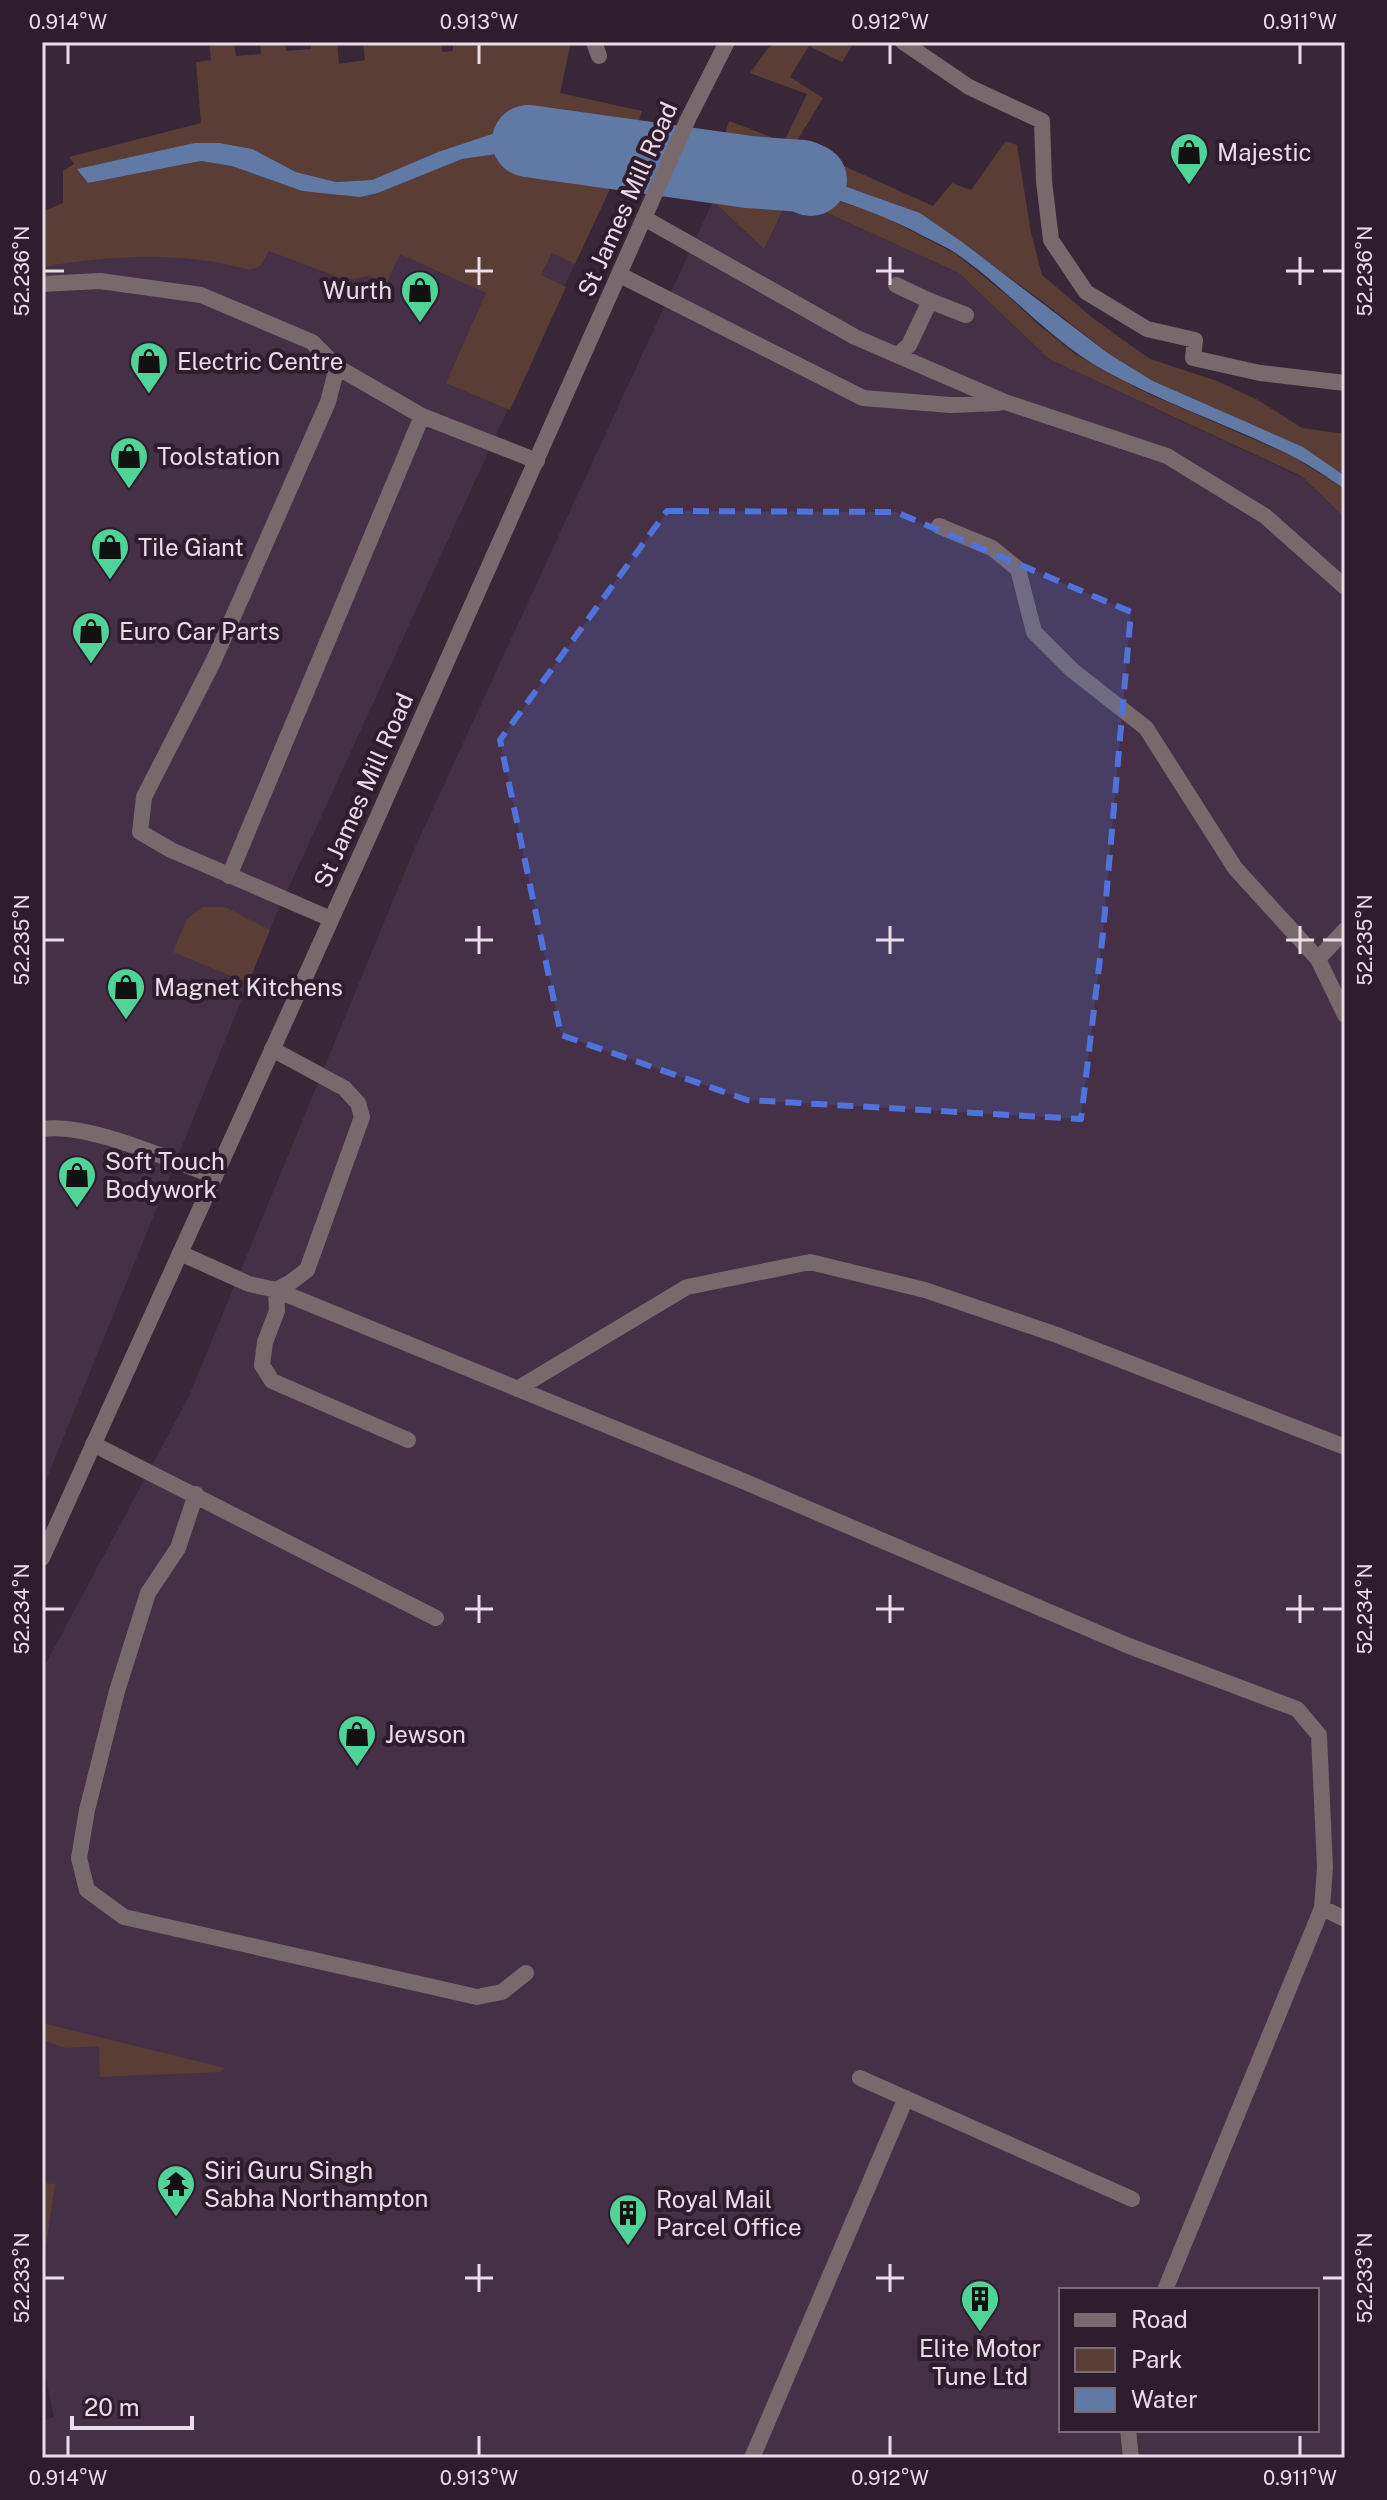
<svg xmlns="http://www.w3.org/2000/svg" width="1387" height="2500" font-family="'Public Sans',sans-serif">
  <rect width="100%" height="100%" fill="#392738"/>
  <path fill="#463045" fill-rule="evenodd" d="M608,191l-332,724 -234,575v-1255z
    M790,196l169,77 90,86 252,118 44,41v1940h-1303v-37l12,-4 -12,-58v-688l147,-275 224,-544 300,-651 51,48zM1061,2290h256v140h-256z"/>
  <path fill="#5a3d35" d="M209,42h25l2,14 25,-2 -1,-12h25l1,9 25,-2 -1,-7h27l2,22 26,-4 -2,-18h77l3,10 10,-1v-9h118l-11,51 82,18 -9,27 -120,-11 -75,25 -66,28 -36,2 -40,-10 -44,-23 -32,-6h-26l-116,26 10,14 113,-22 31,4 70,26 76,2 84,-34 63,-9 97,13 -47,101 -23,-11 -11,22 25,12 -56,123 -64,-27 40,-90 -86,-39 -13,29 -18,-7 -23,4 -77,-29 -9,15 -10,4c-69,-19 -137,-15 -208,-3v-55l21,-9v-32l11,-7 -5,-7 132,-34 -5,-61 15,-2z
    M779,42h64l9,4 -10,16 -33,-16 -19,31 33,21 -28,46 138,62 19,-23 19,7 35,-49 11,4 14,88 11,42 52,44 56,40 67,22 41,19 44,28 43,6v42l-42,-29 -150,-66 -44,-27 -67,-53 -122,-88 -87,-31 -112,-35 8,-26 55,21 23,-48 -57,-21 19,-26z
    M710,176l68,7 99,30 79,41 53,43 31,29 34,27 30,18 45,23 141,61 55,34v29l-44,-42 -252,-117 -90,-86 -169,-77 -26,53 -51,-48 -8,-11z
    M202,907h23l45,23 -22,53 -75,-31 14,-33z
    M42,2023l183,45 -5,4 -120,5 -1,-31 -33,2 -24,-8z
    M42,2183l13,1 -13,89z"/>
  <path fill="#6079a5" d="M513,127l120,11 -11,25 -97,-13 -63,9 -84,34 -18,4 -58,-6 -70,-25 -31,-5 -113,22 -11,-14 117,-26h26l32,6 44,23 40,10 36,-2 66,-28z
    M721,147l112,35 87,31 42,29 147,112 44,27 150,66 42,29v13c-18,-12 -37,-25 -57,-35 -60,-29 -124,-51 -183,-83 -56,-31 -96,-81 -148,-117 -13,-9 -29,-15 -43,-23 -65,-32 -132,-50 -204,-55z"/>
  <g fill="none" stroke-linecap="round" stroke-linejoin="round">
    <path stroke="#6079a5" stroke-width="72" d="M528,141l221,31 53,4 9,4"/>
    <path stroke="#77696c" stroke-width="16" d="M594,42l5,14
      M903,42l66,45 73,34 2,60 7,59 35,52 61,37 48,11 -2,18 67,15 85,10
      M644,218l211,119 150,65 162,54 98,60 80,71
      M620,275l243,123 87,7 49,-2
      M42,284l58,-3 101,14 111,47 25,25 -9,35 -115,260 -69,135 -4,35 31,18 160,69
      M896,285l34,16 -21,44 -11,10
      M930,301l36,14
      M337,367l85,49
      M939,526l53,22 26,21 16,63 38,38 74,58 89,140 83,91
      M229,876l193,-460 115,45
      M1345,930l-27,29 27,56
      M272,1049l72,39 14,15 4,14 -55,153 -16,12 -15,8
      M42,1129c46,-7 127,31 173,47
      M180,1253l69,31 27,6 467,191 386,165 168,63 22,26 6,132 -3,41 -157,382
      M276,1290l1,21 -12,31 -3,23 10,16 136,59
      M517,1389l170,-102 123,-25 115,28 132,45 288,112
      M93,1444l343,174
      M196,1494l-18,54 -30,45 -31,98 -30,119 -8,48 8,32 37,27 353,80 25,-5 24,-19
      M1322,1908l23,11
      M860,2078l272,121
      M1128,2430l3,28
      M752,2458l154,-360"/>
    <path stroke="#77696c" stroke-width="16" d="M42,1558l332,-733 314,-706 39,-77"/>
  </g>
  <path fill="#5072dc" fill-opacity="0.2" stroke="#5072dc" stroke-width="6" stroke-dasharray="16 10" stroke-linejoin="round" d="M667,511l229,1 235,100 -28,321 -22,186 -334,-19 -186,-65 -61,-295z"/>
  <path fill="none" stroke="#e9dde8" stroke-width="3" d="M68,44v20M479,44v20M890,44v20M1300,44v20M479,257v28M890,257v28M1300,257v28M44,271h20M465,271h28M876,271h28M1286,271h28M1323,271h20M479,926v28M890,926v28M1300,926v28M44,940h20M465,940h28M876,940h28M1286,940h28M1323,940h20M479,1595v28M890,1595v28M1300,1595v28M44,1609h20M465,1609h28M876,1609h28M1286,1609h28M1323,1609h20M479,2264v28M890,2264v28M44,2278h20M465,2278h28M876,2278h28M1323,2278h20M68,2436v20M479,2436v20M890,2436v20M1300,2436v20"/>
  <defs>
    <g id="shop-pin" transform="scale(2)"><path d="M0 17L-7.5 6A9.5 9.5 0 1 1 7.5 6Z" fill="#50d398" stroke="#2f1d2e"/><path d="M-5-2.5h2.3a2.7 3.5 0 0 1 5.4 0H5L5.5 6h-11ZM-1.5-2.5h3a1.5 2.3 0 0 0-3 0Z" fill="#111"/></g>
    <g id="temple-pin" transform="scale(2)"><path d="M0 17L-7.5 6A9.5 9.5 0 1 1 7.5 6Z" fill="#50d398" stroke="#2f1d2e"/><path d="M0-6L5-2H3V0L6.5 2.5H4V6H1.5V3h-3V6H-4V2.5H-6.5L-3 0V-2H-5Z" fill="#111"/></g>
    <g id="building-pin" transform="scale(2)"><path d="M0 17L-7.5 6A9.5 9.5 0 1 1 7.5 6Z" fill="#50d398" stroke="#2f1d2e"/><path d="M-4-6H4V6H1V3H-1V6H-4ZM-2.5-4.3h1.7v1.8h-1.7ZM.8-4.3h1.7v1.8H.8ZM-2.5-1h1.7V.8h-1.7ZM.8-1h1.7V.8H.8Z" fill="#111"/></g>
  </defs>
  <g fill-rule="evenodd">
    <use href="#shop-pin" x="1189" y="152"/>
    <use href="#shop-pin" x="420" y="290"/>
    <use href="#shop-pin" x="149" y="361"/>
    <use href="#shop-pin" x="129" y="456"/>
    <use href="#shop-pin" x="110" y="547"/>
    <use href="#shop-pin" x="91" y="631"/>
    <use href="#shop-pin" x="126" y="987"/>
    <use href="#shop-pin" x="77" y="1175"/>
    <use href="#shop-pin" x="357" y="1734"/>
    <use href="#temple-pin" x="176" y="2184"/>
    <use href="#building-pin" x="628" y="2213"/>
    <use href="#building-pin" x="980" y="2299"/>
  </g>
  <g text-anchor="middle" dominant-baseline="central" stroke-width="8" stroke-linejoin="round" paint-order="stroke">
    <g font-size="24" fill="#e9dde8" stroke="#2f1d2e" text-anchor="start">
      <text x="1217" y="152">Majestic</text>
      <text x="392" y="290" text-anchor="end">Wurth</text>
      <text x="177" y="361">Electric Centre</text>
      <text x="157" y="456">Toolstation</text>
      <text x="138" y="547">Tile Giant</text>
      <text x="119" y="631">Euro Car Parts</text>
      <text x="154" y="987">Magnet Kitchens</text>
      <text x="105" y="1161">Soft Touch<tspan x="105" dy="28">Bodywork</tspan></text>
      <text x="385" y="1734">Jewson</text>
      <text x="204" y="2170">Siri Guru Singh<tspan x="204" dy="28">Sabha Northampton</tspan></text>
      <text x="656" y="2199">Royal Mail<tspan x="656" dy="28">Parcel Office</tspan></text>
      <text x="980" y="2348" text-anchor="middle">Elite Motor<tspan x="980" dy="28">Tune Ltd</tspan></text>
    </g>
    <g font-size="24" fill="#e9dde8" stroke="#2f1d2e">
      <text transform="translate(627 199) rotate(-66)">St James Mill Road</text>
      <text transform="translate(363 790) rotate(-66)">St James Mill Road</text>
    </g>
  </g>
  <rect width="1387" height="2500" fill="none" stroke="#2f1d2e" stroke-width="88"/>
  <rect x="1059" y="2288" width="260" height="144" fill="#2f1d2e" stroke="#796a78" stroke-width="2"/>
  <rect x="1075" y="2314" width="40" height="12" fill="#77696c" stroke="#796a78" stroke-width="2"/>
  <text x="1131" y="2328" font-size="24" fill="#e9dde8">Road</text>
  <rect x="1075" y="2348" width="40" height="24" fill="#5a3d35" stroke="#796a78" stroke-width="2"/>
  <text x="1131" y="2368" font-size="24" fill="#e9dde8">Park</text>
  <rect x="1075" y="2388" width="40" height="24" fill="#6079a5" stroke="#796a78" stroke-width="2"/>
  <text x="1131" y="2408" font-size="24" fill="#e9dde8">Water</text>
  <path d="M72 2416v12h120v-12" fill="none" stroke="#e9dde8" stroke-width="4"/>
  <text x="84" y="2416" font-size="24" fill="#e9dde8" stroke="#2f1d2e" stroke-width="6" paint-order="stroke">20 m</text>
  <rect x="44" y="44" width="1299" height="2412" fill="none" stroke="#e9dde8" stroke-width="3"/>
  <g font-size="20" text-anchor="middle" fill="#e9dde8">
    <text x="68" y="29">0.914°W</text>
    <text x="479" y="29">0.913°W</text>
    <text x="890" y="29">0.912°W</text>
    <text x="1300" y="29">0.911°W</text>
    <text transform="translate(22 271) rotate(-90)" y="7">52.236°N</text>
    <text transform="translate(1365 271) rotate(-90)" y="7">52.236°N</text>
    <text transform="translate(22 940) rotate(-90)" y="7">52.235°N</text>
    <text transform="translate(1365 940) rotate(-90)" y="7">52.235°N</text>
    <text transform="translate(22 1609) rotate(-90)" y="7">52.234°N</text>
    <text transform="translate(1365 1609) rotate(-90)" y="7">52.234°N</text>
    <text transform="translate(22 2278) rotate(-90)" y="7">52.233°N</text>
    <text transform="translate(1365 2278) rotate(-90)" y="7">52.233°N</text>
    <text x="68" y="2485">0.914°W</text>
    <text x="479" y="2485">0.913°W</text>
    <text x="890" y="2485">0.912°W</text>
    <text x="1300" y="2485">0.911°W</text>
  </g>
</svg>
